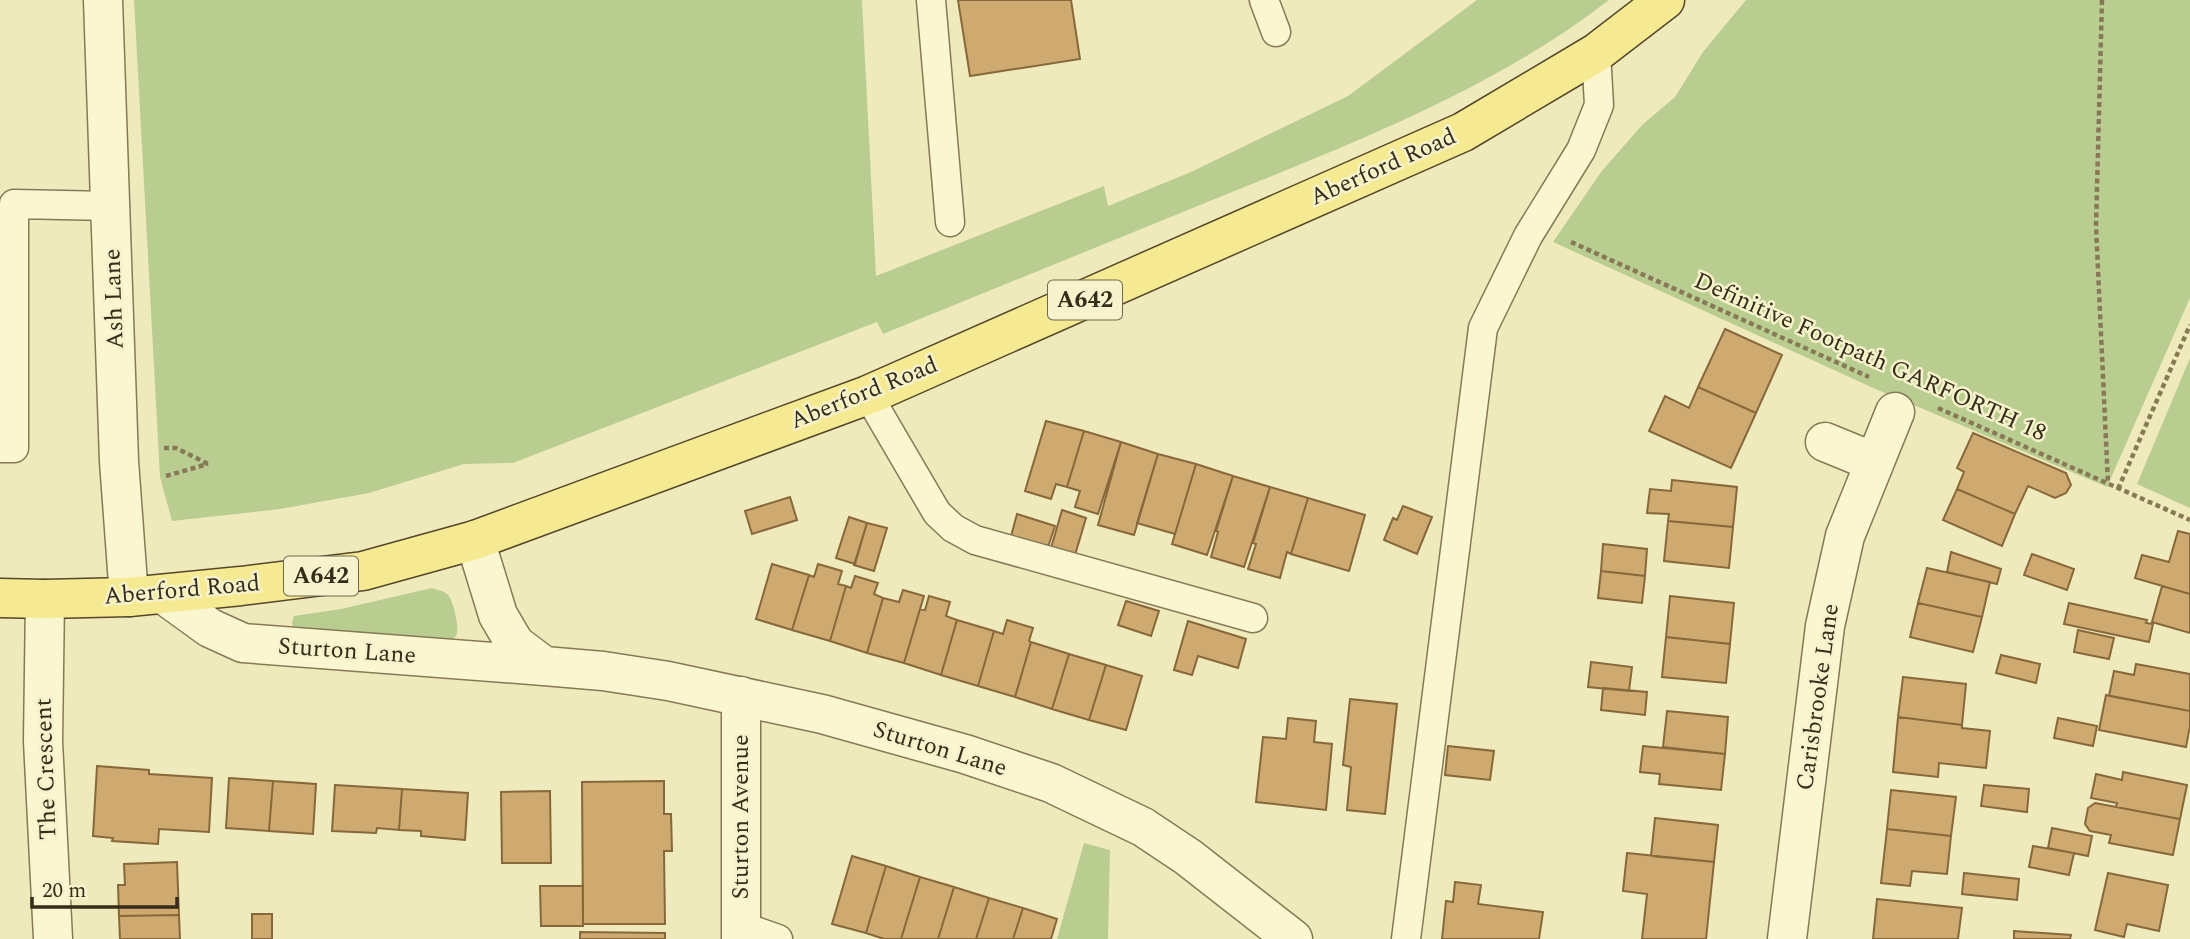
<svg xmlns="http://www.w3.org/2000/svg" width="2190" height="939" font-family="Spectral,serif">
  <rect width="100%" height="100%" fill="#efeabc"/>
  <path fill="#bacd90" d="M134,0h728l14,276 228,-90 4,20 83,-34 157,-76 129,-96h132c-108,84 -245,139 -372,190 -118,48 -236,96 -354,144l-6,-12 -364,141 -49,1 -95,29 -89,16 -108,12 -12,-44z
    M1746,0h444v298l-83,189 -236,-100 -318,-145 48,-70 41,-47 33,-28 28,-45z
    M2190,358v150l-53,-24z
    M432,588c5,2 11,2 16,7 5,5 11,30 9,38 -1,4 -3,5 -7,8l-150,-12 -7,-2 -1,-5 2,-6 47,-7z
    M1084,843l26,7 -2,89h-51z"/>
  <path fill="#cfaa70" stroke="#87683a" stroke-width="2" d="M958,0h113l9,59 -110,17z
    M1725,329l57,26 -26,58 -58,-26z
    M1698,387l58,26 -25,55 -82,-37 16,-35 24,12z
    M1046,421l38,10 -17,56 -11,-3 -5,15 -26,-8z
    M1084,431l37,11 -23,72 -23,-7 5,-16 -13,-4z
    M1973,433l93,40 5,12 -5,8 -11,5 -27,-12 -13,28 -58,-25 7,-17 -7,-4z
    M1121,442l37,12 -24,81 -36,-10z
    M1158,454l38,10 -21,70 -38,-11z
    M1196,464l37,12 -26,79 -35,-11z
    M1233,476l37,11 -26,80 -33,-10 7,-25 -2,-1z
    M1672,480l65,7 -4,40 -65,-6 1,-7 -22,-1 3,-24 21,2z
    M1270,487l38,11 -17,56 -4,-2 -7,26 -32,-9 8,-25 -3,-1z
    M1957,489l58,25 -13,32 -59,-26z
    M790,497l7,23 -45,14 -7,-23z
    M1308,498l57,17 -16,56 -58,-17z
    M1403,506l29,11 -15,37 -33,-14 9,-22 4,2z
    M1062,510l24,8 -11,37 -24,-7z
    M1017,514l38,12 -8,24 -37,-10z
    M849,517l18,6 -12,41 -19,-6z
    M1668,521l65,6 -4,41 -65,-7z
    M867,523l20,5 -13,43 -20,-6z
    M2178,531l12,3v60l-55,-16 7,-23 27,7z
    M1603,544l44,5 -2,27 -44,-5z
    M1951,552l50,17 -4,15 -50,-12z
    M2032,554l42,15 -7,21 -43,-15z
    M772,564l37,11 -17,55 -36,-11z
    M818,564l24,7 -4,13 8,2 -16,55 -38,-11 17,-55 5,2z
    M1927,568l63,14 -8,35 -64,-14z
    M1601,571l44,5 -3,27 -44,-5z
    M855,576l23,7 -4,11 9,4 -16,55 -37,-12 16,-55 5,2z
    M2162,586l28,8v39l-38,-11z
    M903,590l21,6 -20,67 -37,-10 16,-55 16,4z
    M929,596l21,6 -4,14 11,4 -16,55 -37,-12 16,-54 5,1z
    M1670,596l64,7 -4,41 -64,-7z
    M1126,601l33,10 -8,25 -33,-11z
    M1918,603l64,14 -9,35 -63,-15z
    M2069,603l78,17 -1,3 7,1 -4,18 -85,-18z
    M957,620l37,11 -16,55 -37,-11z
    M1007,620l26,8 -4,13 2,1 -16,55 -37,-11 16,-55 9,3z
    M1188,621l58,18 -8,29 -40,-12 -6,19 -18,-5z
    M2078,630l36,8 -5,21 -35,-7z
    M1666,637l64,7 -4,39 -64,-6z
    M1031,642l38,12 -17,55 -37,-12z
    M1069,654l37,11 -17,55 -37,-11z
    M2001,655l39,9 -4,19 -40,-10z
    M1591,662l41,5 -3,24 -41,-4z
    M2136,664l54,10v37l-81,-15 5,-25 20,4z
    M1106,665l36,11 -16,54 -37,-10z
    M1903,677l63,7 -4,41 -64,-8z
    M1603,688l44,4 -2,23 -44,-5z
    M2106,695l84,16v15l-4,21 -87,-17z
    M1350,699l47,5 -12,110 -38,-4 4,-43 -8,-2z
    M1667,711l61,6 -3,37 -62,-7z
    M1898,717l64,8v3l28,3 -4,37 -47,-5 -1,14 -45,-5z
    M1288,718l28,3 -2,21 18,2 -6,66 -70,-8 7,-65 23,2z
    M2058,718l39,8 -4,20 -39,-8z
    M1448,746l46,5 -4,29 -45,-5z
    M1643,746l82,8 -4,36 -62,-6 1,-10 -20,-2z
    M97,766l52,4v4l63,4 -3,54 -50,-3 -1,15 -46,-3 1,-3 -20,-2z
    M2123,772l64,13 -7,34 -64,-12 1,-4 -26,-5 5,-24 26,6z
    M229,778l44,3 -4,50 -43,-3z
    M273,781l43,3 -3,50 -44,-3z
    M664,781v33h7l1,37h-8l1,73h-82l-1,-142z
    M335,785l67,4 -3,41 -22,-2 -1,5 -44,-2z
    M1984,785l45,4 -2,23 -46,-6z
    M402,789l66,4 -3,47 -44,-4v-5l-22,-1z
    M1891,790l65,7 -5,39 -64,-7z
    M550,791l1,72h-49l-1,-71z
    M2095,803l85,16 -7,36 -64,-12 2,-8 -21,-4 -5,-7 3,-16z
    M1655,818l63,7 -4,37 -63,-6z
    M2052,828l40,8 -4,20 -40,-8z
    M1887,829l64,7 -4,38 -35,-3 -2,15 -29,-3z
    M2033,846l41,7 -5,22 -40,-8z
    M1627,853l87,9 -8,77h-64l5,-45 -24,-3z
    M852,856l34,10 -20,67 -34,-9z
    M177,862l2,53 -60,1 -1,-31h7l-1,-21z
    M886,866l34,11 -19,62h-17l-18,-6z
    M1964,873l55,6 -2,21 -55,-6z
    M2108,873l60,12 -9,46 -32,-7 -3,13 -29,-7z
    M920,877l34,10 -16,52h-37z
    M1455,882l26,3 -3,19 65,8 -4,27h-97l4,-38 7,1z
    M540,886h43v40h-42z
    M954,887l35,11 -13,41h-38z
    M989,898l34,10 -10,31h-37z
    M1877,899l85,9 -4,31h-85z
    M1023,908l34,11 -6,20h-38z
    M252,914h20v25h-20z
    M179,915l1,24h-60l-1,-23z
    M2014,931l57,4 -1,4h-56z
    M580,932l85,1v6h-85z"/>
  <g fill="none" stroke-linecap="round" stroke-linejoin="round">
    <g stroke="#877955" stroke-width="31">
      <path id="service" d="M931,0l19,222
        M1264,0l12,32
        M868,395l69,118 16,15 22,12 278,78
        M0,448h14v-244l96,2
        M741,926l37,13
        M1406,939l77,-611 45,-92 53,-86 18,-45 -3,-52"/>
    </g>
    <g stroke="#877955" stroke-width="41">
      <path id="minor" d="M103,0l16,461 10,136
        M1825,442l49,20
        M475,540l23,75 17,29 29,22
        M163,594l47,34 33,15 301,23 59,5 65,10 154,33 143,40 86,29 92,44 45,30 105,82
        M45,599l-2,142 10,198
        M741,696v243
        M1787,939l38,-313 20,-90 50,-124"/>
    </g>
    <g stroke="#54462a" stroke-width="41">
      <path id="primary" d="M0,598l45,1 84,-2 112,-11 122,-15 112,-31 393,-145 595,-263 133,-79 69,-53"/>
    </g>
    <path stroke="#877955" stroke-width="4.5" stroke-dasharray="5 3.5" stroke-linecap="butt" d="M2102,0l-6,226 12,258
      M1571,242l298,135
      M1938,408l252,112
      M164,448h12l32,16
      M166,476l42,-12
      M2118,489l72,-164"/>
    <use href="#service" stroke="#faf6cf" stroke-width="28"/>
    <use href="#minor" stroke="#faf6cf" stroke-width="38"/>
    <use href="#primary" stroke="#f5ea91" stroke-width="38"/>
  </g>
  <g text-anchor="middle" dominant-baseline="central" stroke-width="5" stroke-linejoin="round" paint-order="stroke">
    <g fill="#f6f2cc" stroke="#6f684f" stroke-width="2">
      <rect x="1048" y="280.5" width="74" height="39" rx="5"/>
      <rect x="284" y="556.5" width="74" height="39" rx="5"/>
    </g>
    <g font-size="23" font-weight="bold" fill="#352d1a">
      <text x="1085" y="300">A642</text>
      <text x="321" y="576">A642</text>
    </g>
    <g font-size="24" fill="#352d1a" stroke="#f6f2cc">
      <text transform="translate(1383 167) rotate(-24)">Aberford Road</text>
      <text transform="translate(114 299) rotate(-92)">Ash Lane</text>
      <text transform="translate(1870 357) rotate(24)">Definitive Footpath GARFORTH 18</text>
      <text transform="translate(864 393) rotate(-22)">Aberford Road</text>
      <text transform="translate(182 590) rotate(-5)">Aberford Road</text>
      <text transform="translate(347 651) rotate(4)">Sturton Lane</text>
      <text transform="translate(1818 697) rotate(-82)">Carisbrooke Lane</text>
      <text transform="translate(940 749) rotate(17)">Sturton Lane</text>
      <text transform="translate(46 769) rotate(-92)">The Crescent</text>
      <text transform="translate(741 817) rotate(-90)">Sturton Avenue</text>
    </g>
  </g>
  <path d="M32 897v10h145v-10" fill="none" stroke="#352d1a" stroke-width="3.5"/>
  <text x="42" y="897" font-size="21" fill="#352d1a" stroke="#f6f2cc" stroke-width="5" paint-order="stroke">20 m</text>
</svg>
